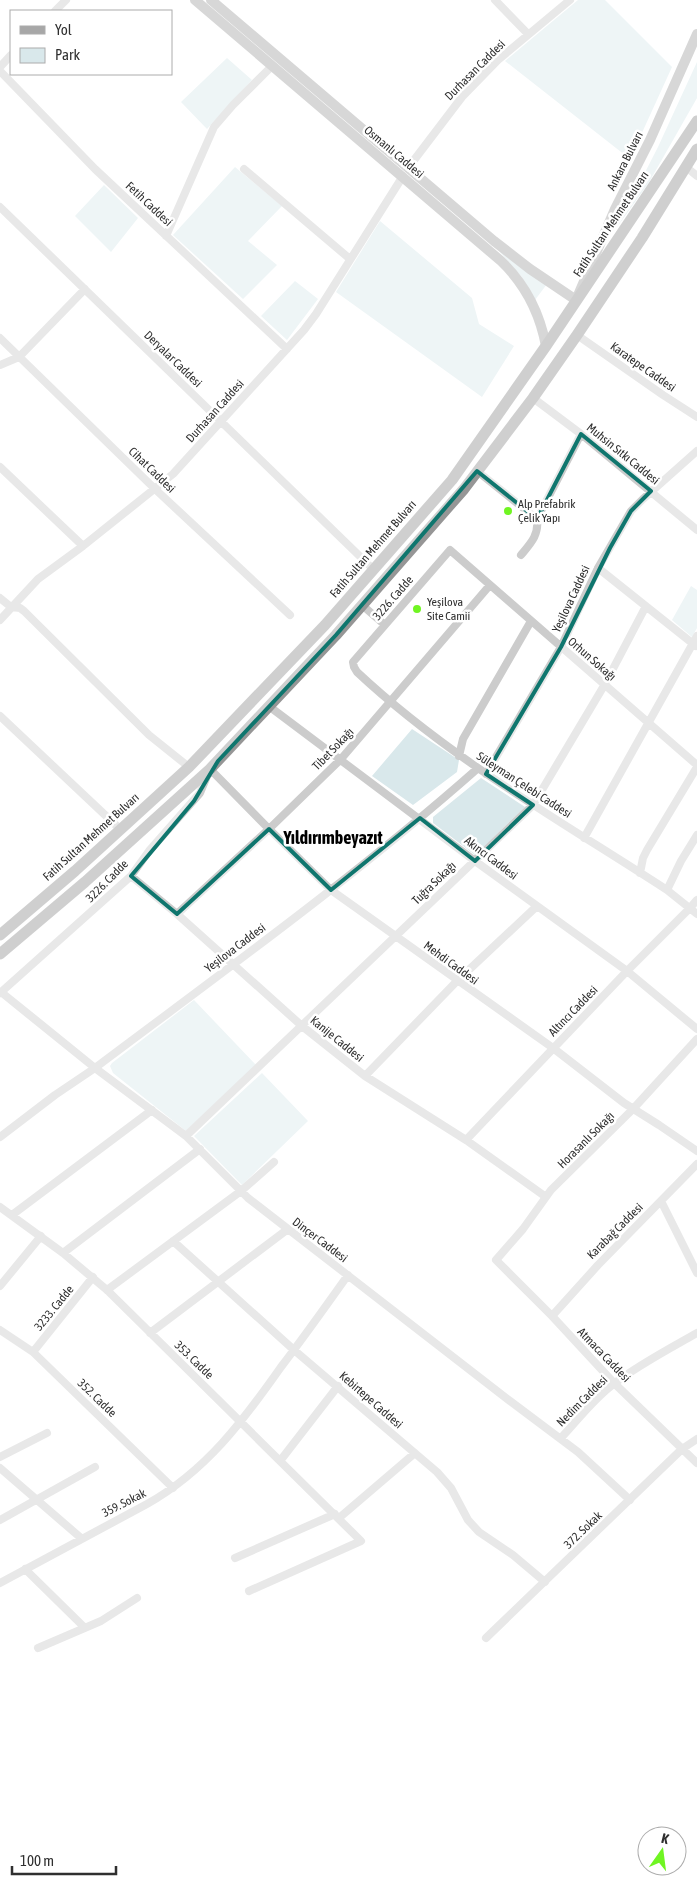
<svg xmlns="http://www.w3.org/2000/svg" width="697" height="1886" font-family="'Asap Condensed',sans-serif">
  <rect width="100%" height="100%" fill="#fff"/>
  <path fill="#d9e8eb" d="M578,0h27l67,67 -42,92 -125,-98z
    M227,58l25,22 -45,49 -26,-27z
    M697,62v36l-49,86 -31,43 41,-80z
    M235,167l47,39 -34,35 29,24 -34,34 -70,-64z
    M104,185l34,33 -27,34 -36,-36z
    M380,221l92,77 7,26 35,22 -32,51 -146,-105z
    M499,251l48,33 -12,16 -14,-24z
    M295,281l23,18 -31,41 -26,-24z
    M691,586l6,4v38l-5,9 -20,-17z
    M412,729l47,31 -2,12 -44,33 -41,-29z
    M481,778l44,29 -50,48 -42,-32v-6z
    M194,1000l62,65 -70,66 -73,-58 -3,-7 2,-3z
    M262,1073l46,48 -66,64 -48,-49z"/>
  <g fill="none" stroke-linecap="round" stroke-linejoin="round">
    <path stroke="#ccc" stroke-width="8" d="M495,0l33,34
      M55,11l11,-11
      M0,67l11,-12
      M0,71l95,98 192,180
      M686,167l11,9
      M408,168l54,-71 36,-37 72,-60
      M244,169l106,90
      M0,207l374,363
      M166,236l48,-109 19,-22 39,-39
      M577,335l86,60 34,22
      M0,338l155,151 135,126
      M0,365l19,-8 66,-68
      M533,398l48,36 116,96
      M0,467l83,79
      M477,471l60,48
      M537,519l44,-85
      M521,555c10,-12 18,-20 16,-36
      M598,568l98,78
      M0,598l11,9 9,1 4,3 125,124 40,32
      M362,605l23,20
      M0,620l38,-41 45,-33 90,-72 131,-144 12,-16 87,-138
      M270,707l205,154 152,110 70,58
      M0,716l121,114
      M459,756l4,-17 68,-118
      M697,765l-247,-215 -97,112 1,5 3,5c93,87 204,149 310,218l30,24
      M486,774l75,-127 37,-79 33,-57 12,-12 54,-48
      M584,838l113,-202
      M640,873l3,-15 4,-8 50,-83
      M131,876l46,38 125,112 63,50 101,64 80,57
      M667,890l14,-29 16,-26
      M177,914l92,-85 72,-70 149,-174
      M1,992l94,76 91,68 62,62 40,31 222,172 68,51 52,48
      M0,993l131,-117 18,-25 51,-58 10,-24 59,60 62,61 222,158 71,55 35,22 38,26
      M697,1039l-64,70 -82,81 -28,39 -27,31 56,56 62,67 83,80
      M365,1076l92,-95 80,-75
      M186,1136l347,-331 72,-121 41,-78
      M0,1137l55,-42 40,-27c129,-97 261,-192 382,-299
      M466,1140l161,-169 63,-63 7,-8
      M661,1201l36,72
      M0,1207l63,46 44,37 254,251 -112,50
      M12,1215l140,-105
      M173,1241l121,109 143,122 14,16 17,32 11,12 34,23 32,27
      M63,1253l137,-104
      M0,1286l41,-50
      M107,1290l134,-99 33,-29
      M552,1316l46,-51 99,-101
      M0,1330l33,22 140,136
      M150,1333l138,-104
      M33,1352l60,-75
      M561,1438c17,-18 33,-40 54,-55 25,-19 54,-34 82,-50
      M0,1457l47,-24
      M280,1461l58,-75
      M0,1468l81,70
      M339,1518l76,-65
      M0,1520l95,-53
      M235,1558l100,-44
      M25,1569l60,59
      M0,1583l147,-79c59,-33 96,-83 134,-137 23,-30 45,-61 67,-92
      M486,1638l196,-189 15,-10
      M38,1648l63,-27 36,-23"/>
    <path stroke="#a7a7a7" stroke-width="10" d="M195,0l306,261c24,23 39,53 45,85
      M211,0l283,241 36,28 46,31 39,-91 35,-69 47,-106"/>
    <path stroke="#969696" stroke-width="11" d="M0,935l75,-64 114,-104 136,-142 127,-145 94,-134 151,-225
      M0,954l85,-72 125,-113 126,-134 128,-146 69,-91 44,-63 65,-97 55,-89"/>
  </g>
  <path d="M0 0H697V1886H0ZM581,434l70,57 -20,20 -21,37 -49,99 -75,127 47,31 -58,56 -55,-43 -89,72 -62,-61 -92,85 -46,-38 63,-75 24,-40 118,-126 141,-164 60,48z" fill="#fff" fill-opacity=".55" fill-rule="evenodd"/>
  <path fill="none" stroke="#0f766e" stroke-width="4" stroke-linejoin="round" d="M581,434l70,57 -20,20 -21,37 -49,99 -75,127 47,31 -58,56 -55,-43 -89,72 -62,-61 -92,85 -46,-38 63,-75 24,-40 118,-126 141,-164 60,48z"/>
  <g fill="#70f522" stroke="#fff" stroke-width="2">
    <circle cx="508" cy="511" r="5"/>
    <circle cx="417" cy="609" r="5"/>
  </g>
  <g text-anchor="middle" dominant-baseline="central" stroke-width="5" stroke-linejoin="round" paint-order="stroke">
    <g font-size="12" fill="#2f2f2f" stroke="#fff">
      <text transform="translate(475 70) rotate(-45)">Durhasan Caddesi</text>
      <text transform="translate(394 152) rotate(40)">Osmanlı Caddesi</text>
      <text transform="translate(625 161) rotate(-63)">Ankara Bulvarı</text>
      <text transform="translate(149 204) rotate(43)">Fetih Caddesi</text>
      <text transform="translate(611 224) rotate(-56)">Fatih Sultan Mehmet Bulvarı</text>
      <text transform="translate(173 359) rotate(44)">Deryalar Caddesi</text>
      <text transform="translate(643 367) rotate(35)">Karatepe Caddesi</text>
      <text transform="translate(215 411) rotate(-48)">Durhasan Caddesi</text>
      <text transform="translate(623 454) rotate(39)">Muhsin Sıtkı Caddesi</text>
      <text transform="translate(152 470) rotate(44)">Cihat Caddesi</text>
      <text transform="translate(373 549) rotate(-49)">Fatih Sultan Mehmet Bulvarı</text>
      <text transform="translate(393 598) rotate(-49)">3226. Cadde</text>
      <text transform="translate(571 599) rotate(-65)">Yeşilova Caddesi</text>
      <text transform="translate(592 659) rotate(41)">Orhun Sokağı</text>
      <text transform="translate(333 749) rotate(-46)">Tibet Sokağı</text>
      <text transform="translate(524 785) rotate(33)">Süleyman Çelebi Caddesi</text>
      <text transform="translate(91 837) rotate(-42)">Fatih Sultan Mehmet Bulvarı</text>
      <text transform="translate(491 858) rotate(37)">Akıncı Caddesi</text>
      <text transform="translate(107 881) rotate(-45)">3226. Cadde</text>
      <text transform="translate(434 883) rotate(-44)">Tuğra Sokağı</text>
      <text transform="translate(235 948) rotate(-37)">Yeşilova Caddesi</text>
      <text transform="translate(451 963) rotate(36)">Mehdi Caddesi</text>
      <text transform="translate(573 1011) rotate(-46)">Altıncı Caddesi</text>
      <text transform="translate(337 1039) rotate(39)">Kanije Caddesi</text>
      <text transform="translate(586 1140) rotate(-45)">Horasanlı Sokağı</text>
      <text transform="translate(615 1231) rotate(-45)">Karabağ Caddesi</text>
      <text transform="translate(320 1240) rotate(37)">Dinçer Caddesi</text>
      <text transform="translate(54 1308) rotate(-51)">3233. Cadde</text>
      <text transform="translate(604 1355) rotate(46)">Atmaca Caddesi</text>
      <text transform="translate(194 1360) rotate(44)">353. Cadde</text>
      <text transform="translate(97 1398) rotate(44)">352. Cadde</text>
      <text transform="translate(371 1400) rotate(41)">Kebirtepe Caddesi</text>
      <text transform="translate(582 1401) rotate(-45)">Nedim Caddesi</text>
      <text transform="translate(124 1503) rotate(-27)">359. Sokak</text>
      <text transform="translate(583 1530) rotate(-44)">372. Sokak</text>
    </g>
    <g font-size="12" fill="#2f2f2f" stroke="#fff" text-anchor="start">
      <text x="518" y="504">Alp Prefabrik<tspan x="518" dy="14">Çelik Yapı</tspan></text>
      <text x="427" y="602">Yeşilova<tspan x="427" dy="14">Site Camii</tspan></text>
    </g>
    <g font-size="18" font-weight="bold" fill="#000" stroke="#fff">
      <text x="333" y="837">Yıldırımbeyazıt</text>
    </g>
  </g>
  <rect x="10" y="10" width="162" height="65" fill="#ffffff" stroke="#acacac"/>
  <rect x="20" y="26" width="25" height="8" fill="#a7a7a7" stroke="#acacac"/>
  <text x="55" y="35" font-size="15" fill="#2f2f2f">Yol</text>
  <rect x="20" y="48" width="25" height="15" fill="#d9e8eb" stroke="#acacac"/>
  <text x="55" y="60" font-size="15" fill="#2f2f2f">Park</text>
  <g transform="translate(662 1851) rotate(14)"><circle r="24" fill="#ffffff" stroke="#acacac"/>
  <path d="M0-4L9 19L0 12L-9 19Z" fill="#70f522"/>
  <text y="-8" font-size="14" font-weight="bold" text-anchor="middle" fill="#2f2f2f">K</text>
  </g>
  <path d="M12 1866v8h104v-8" fill="none" stroke="#2f2f2f" stroke-width="2.5"/>
  <text x="20" y="1866" font-size="15" fill="#2f2f2f" stroke="#ffffff" stroke-width="4" paint-order="stroke">100 m</text>
</svg>
